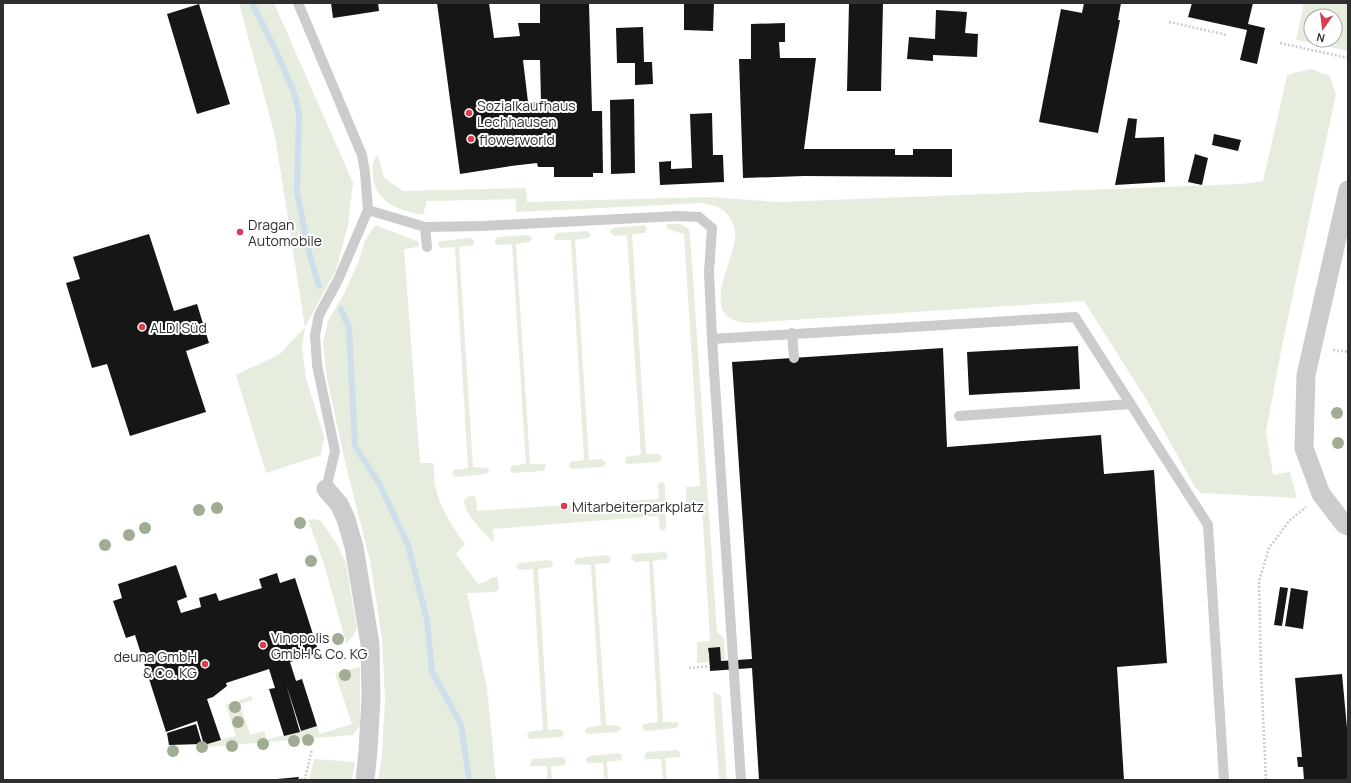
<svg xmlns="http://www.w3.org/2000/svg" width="1351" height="783" font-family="Manrope,sans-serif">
  <rect width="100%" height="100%" fill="#fff"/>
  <path fill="#e6ecde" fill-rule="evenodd" d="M239,3h35l79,180 -5,42 -12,45 -31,57 -3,21 4,30 18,59 -3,18 -55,18 -30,-98 44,-21 25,-27 -30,-191z
    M1304,3h44v48l-52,-11zM1311,16h24v24h-24z
    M1311,69l19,7 6,18 -54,252 -16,86 7,43 17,-3 7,26 -96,-5 -6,-6 -49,-88 -62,-98 -336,22c-51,-3 -16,-57 -13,-85 1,-10 -4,-22 -12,-28 -5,-4 -13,-5 -20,-7l-187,9v-13l-89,2 -4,14c-23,-4 -49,-13 -50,-40 -1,-9 -1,-14 5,-20l6,23 19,13 123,-3 1,14 181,-5 70,5 464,-18 21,-3 24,-105 6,-3z
    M667,224h13l8,4 2,6 27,398 7,6 1,22 -4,1 -1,-14 -11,1v14l-12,1v-21l13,-1 -8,-135 -14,1 -2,-1v-19l14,-1 -16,-252 -17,-5z
    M375,225l44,17v3l-2,2 -13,2 16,214h13c1,7 1,15 2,22 4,21 17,42 30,59l-9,10 22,30 7,-2 7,-5h5l2,9 -1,4 -3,2 -28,1 20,95 9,92h-118l4,-25 3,-56 -3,-61 -12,-77 -25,-99 -18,-84 -4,-35 5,-22 16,-27 15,-34 6,-19z
    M644,225l3,4 -2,4 -13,1 14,220h12l4,3 -1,2 -2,3 -31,2 -3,-2 1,-5 15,-2 -14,-220 -13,1 -4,-4 3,-4z
    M587,231l4,3 -2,4 -14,2 14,220 13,-1 3,3v3l-3,2 -30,2 -3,-2 1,-5 14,-2 -13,-220h-16l-1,-3 3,-4z
    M528,235l4,3 -2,4 -14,2 14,220h15l1,3 -3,4 -30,2 -3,-2 1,-5 15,-2 -14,-220 -14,1 -3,-2v-3l3,-3z
    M471,238l3,2v5l-15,2 14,220 15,1 1,3 -3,3 -30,3 -4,-4 2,-3 14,-2 -13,-221 -14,1 -3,-3 2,-4z
    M660,482h3l2,3 1,43 -3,3 -3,-2 -2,-13 -165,13 1,13c-7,-5 -48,-47 -20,-46l2,2 1,13 182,-12 -1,-15z
    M315,519l6,2 17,25 8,18 11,65 -4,7 -7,7 -22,-79 -16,-44z
    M665,552l3,3 -2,4 -13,2 10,161h15l1,3 -3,3 -30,3 -4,-3 2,-4 14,-2 -9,-161 -14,1 -3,-2 -1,-3 3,-3z
    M607,555l4,3 -2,5 -14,1 11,161 14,1 1,3 -3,3 -30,2 -3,-2 1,-4 15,-3 -10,-160 -16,-1 -1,-3 3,-3z
    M549,560l4,2 -1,5 -14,2 10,161 12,-1 3,2 1,3 -3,3 -31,2 -2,-1 -1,-2 1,-4 15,-2 -10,-161 -13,1 -3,-2 -1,-2 3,-3z
    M360,667v58l-7,10 -147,12 -2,-4 32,-7 -10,-31 25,-9 2,4 -13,4 10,31 14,-4 3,9 50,-14 3,8 32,-10 -17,-51z
    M713,692l8,4 6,84h-8z
    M677,750l4,3 -2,4 -14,1 2,22h-4l-2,-21h-16l-1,-3 3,-4z
    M619,753l3,2v5l-15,2 1,18h-4l-1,-17h-14l-3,-2v-2l3,-3z
    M563,757l3,3 -1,5 -14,1 1,14h-5v-14h-16l-1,-2 2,-5z
    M314,759l41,3 -3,18h-43z"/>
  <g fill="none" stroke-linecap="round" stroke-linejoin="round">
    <path stroke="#ccdfea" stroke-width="6" d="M252,3l24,48 18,42 5,20 -2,79 12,60 10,34
      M341,309l8,19 6,118 25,39 28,60 19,75 5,52 29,52 8,56"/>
  </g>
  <path fill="#161616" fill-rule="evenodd" d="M331,3h47l1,8 -46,7z
    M437,3h52l5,35 26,-2 -2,-13h22v-20h49l3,108h10l1,62h-10v4h-39v-10h-16l-1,-4 -26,3 -51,8zM523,60h17l1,42h-13z
    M684,3h30l-1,28 -29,-1z
    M849,3h34l-2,88h-34z
    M1084,3h37l-3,17h2l-22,113 -59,-11 22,-113 21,4z
    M1192,3h61l-5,21 17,4 -8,36 -17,-4 7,-30 -59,-13z
    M199,4l31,100 -33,10 -30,-100z
    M936,10l31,2 -2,21 13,1 -1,23 -44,-2v6l-26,-2 2,-22 26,2z
    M785,23v19h-6l1,16h36l-12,91h91v6h18v-6h39v28l-148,-1 -61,2 -4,-119h12v-35z
    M643,27l1,35h8l1,22 -18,1v-22h-18l-1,-35z
    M634,99l1,74 -24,1 -1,-74z
    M712,113l1,42h10l1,27 -64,3 -1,-23 12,-1v8l21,-1 -2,-54z
    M1128,118l9,1 -2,19 29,-1 1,45 -50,3z
    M1214,134l27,6 -3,11 -26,-6z
    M1195,154l13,4 -6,27 -14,-3z
    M149,234l25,77 23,-7 12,39 -23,8 20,61 -76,24 -23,-72 -15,4 -26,-85 14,-4 -7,-22z
    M1078,346l2,43 -111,6 -2,-43z
    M943,348l4,99 154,-12 3,39 50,-4 13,193 -50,4 7,113h-365l-7,-112 -42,3 -1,-17 -1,-6 12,-1 1,14 31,-2 -20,-297z
    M176,565l11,32 -10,4 4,12 20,-6 -2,-9 17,-5 3,8 43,-13 -3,-9 18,-6 3,10 15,-5 24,75 -29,9 6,19 6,-2 15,47 -16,5 -15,-47 14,48 -16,4 -15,-47 6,-1 -6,-19 -43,14 1,3 -14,11 -6,2 14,41 -17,5 -7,-24 -31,11 -31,-97 -9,3 -13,-37 9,-3 -4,-14z
    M1280,587l8,1 -6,38 -8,-1z
    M1291,588l17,3 -5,38 -18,-3z
    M1342,674l6,65v41h-44l-1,-13h-5l-1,-10h5l-7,-79z
    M196,724l6,20 -33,1 -2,-12z
    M299,777l-1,3h-21v-1z"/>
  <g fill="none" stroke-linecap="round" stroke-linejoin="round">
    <path stroke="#ccc" stroke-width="2.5" stroke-dasharray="2 2" stroke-linecap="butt" d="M1169,22l58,13
      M1280,43l68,15
      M1333,350l15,2
      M689,668l21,-2
      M301,780v-1h4l7,-30
      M1266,780l-5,-108 -2,-91 10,-33 21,-28 16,-13"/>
    <path stroke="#ccc" stroke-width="10" d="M298,3l64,152 3,17 3,38 -30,70 -19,35 -4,20 2,30 18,86 -9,38
      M368,210l57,17 58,-1 194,-10 22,1 13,11 -3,44 3,67
      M425,227l2,20
      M792,333l2,25
      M959,416l172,-12
      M741,780l-29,-441 363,-22 133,208 16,255"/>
    <path stroke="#ccc" stroke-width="19" d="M1348,190l-42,185 -2,73 17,46 23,30 4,2
      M326,489l13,15 7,15 8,28 16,97 1,53 -3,54 -3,29"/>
  </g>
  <g fill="#a1ac95">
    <circle cx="1337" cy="413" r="6"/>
    <circle cx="1338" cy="443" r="6"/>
    <circle cx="217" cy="508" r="6"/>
    <circle cx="199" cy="510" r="6"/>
    <circle cx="300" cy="523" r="6"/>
    <circle cx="145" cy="528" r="6"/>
    <circle cx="129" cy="535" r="6"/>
    <circle cx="105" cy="545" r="6"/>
    <circle cx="311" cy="561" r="6"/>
    <circle cx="338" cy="639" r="6"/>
    <circle cx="345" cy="675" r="6"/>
    <circle cx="235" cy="707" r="6"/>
    <circle cx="238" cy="722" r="6"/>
    <circle cx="308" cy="740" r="6"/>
    <circle cx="294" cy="741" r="6"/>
    <circle cx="263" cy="744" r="6"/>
    <circle cx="232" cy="746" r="6"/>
    <circle cx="202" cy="747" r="6"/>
    <circle cx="173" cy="751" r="6"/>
  </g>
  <g fill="#da3e4e" stroke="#fff" stroke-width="1.5">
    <circle cx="469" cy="113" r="4"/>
    <circle cx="471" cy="139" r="4"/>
    <circle cx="240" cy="232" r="4"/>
    <circle cx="142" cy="327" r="4"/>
    <circle cx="564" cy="506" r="4"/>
    <circle cx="263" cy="645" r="4"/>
    <circle cx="205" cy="664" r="4"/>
  </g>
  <g text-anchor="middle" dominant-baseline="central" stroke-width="4" stroke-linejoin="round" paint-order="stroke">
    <g font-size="14" fill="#2f2f2f" stroke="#fff" text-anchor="start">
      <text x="477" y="105">Sozialkaufhaus<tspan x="477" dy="16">Lechhausen</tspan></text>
      <text x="479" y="139">flowerworld</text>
      <text x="248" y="224">Dragan<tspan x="248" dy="16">Automobile</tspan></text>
      <text x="150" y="327">ALDI Süd</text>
      <text x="572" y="506">Mitarbeiterparkplatz</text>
      <text x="271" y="637">Vinopolis<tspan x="271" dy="16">GmbH &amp; Co. KG</tspan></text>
      <text x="197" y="656" text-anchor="end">deuna GmbH<tspan x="197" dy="16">&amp; Co. KG</tspan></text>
    </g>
  </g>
  <rect width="1351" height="783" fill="none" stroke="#2f2f2f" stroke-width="8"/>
  <g transform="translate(1323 28) rotate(194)"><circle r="19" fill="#ffffff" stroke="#acacac"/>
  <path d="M0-3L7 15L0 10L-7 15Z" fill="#da3e4e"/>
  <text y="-6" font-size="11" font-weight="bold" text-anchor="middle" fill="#2f2f2f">N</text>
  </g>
</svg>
